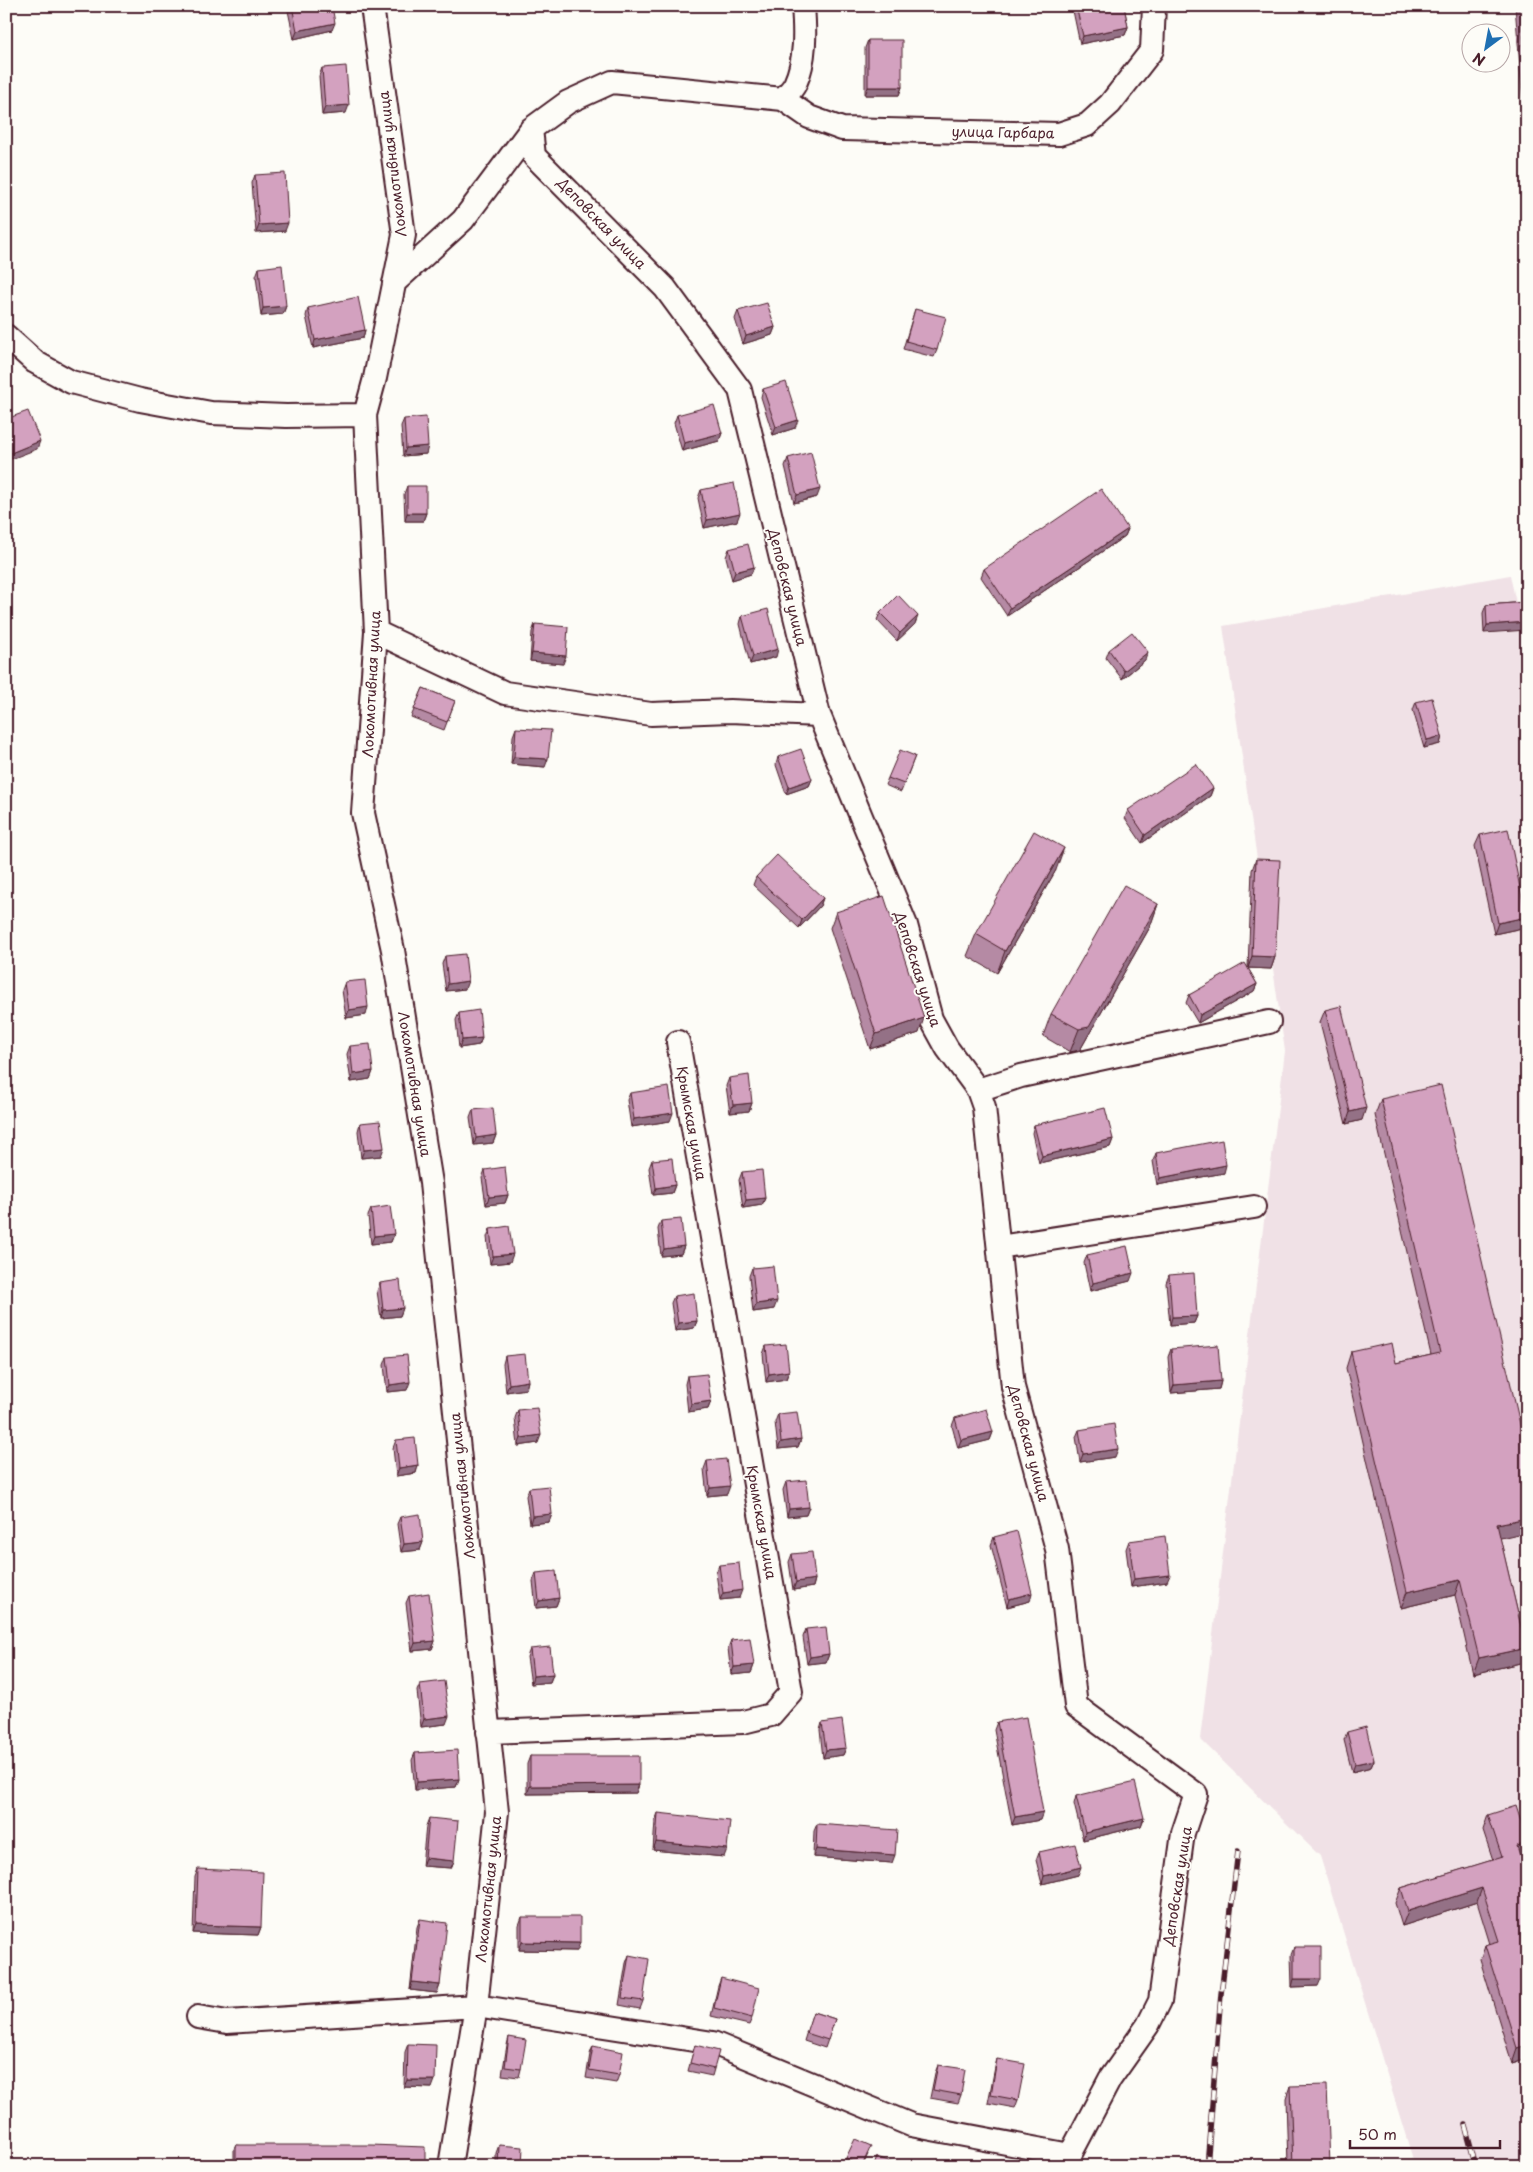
<svg xmlns="http://www.w3.org/2000/svg" width="1533" height="2172" font-family="'Playpen Sans',sans-serif">
  <rect width="100%" height="100%" fill="#fdfcf7"/>
  <filter id="ink" filterUnits="userSpaceOnUse"><feTurbulence type="fractalNoise" baseFrequency=".02" numOctaves="2"/><feDisplacementMap in="SourceGraphic" scale="10" xChannelSelector="R" yChannelSelector="G"/><feConvolveMatrix kernelMatrix="1 2 1 2 8 2 1 2 1" color-interpolation-filters="sRGB"/></filter>
  <g filter="url(#ink)">
    <path fill="#f0e1e6" d="M1510,575l17,79v1512h-112l-95,-310 -120,-117 85,-688 -62,-425z"/>
    <g fill="none" stroke-linecap="round" stroke-linejoin="round">
      <g stroke="#4a1f2b" stroke-width="26">
        <path id="minor" d="M372,6l32,229 -29,143 -10,37 11,217 -13,181 30,137 38,233 66,629 -21,194 -26,160
          M783,99l26,18 33,12 217,5 28,-9 23,-21 42,-54 2,-44
          M531,129l3,27 131,132 75,102 79,325 87,210 25,94 16,29 31,42 6,17 29,280 44,162 19,157 120,88 -13,39 -23,168 -12,24 -38,54 -40,76 -3,11
          M394,283l69,-63 68,-91 37,-27 44,-20 171,17c3,-4 9,-9 12,-15 11,-24 10,-53 8,-78
          M6,336l29,26 36,20 69,18 71,13 75,3 79,-1
          M376,632l129,61 146,21 79,-3 89,4
          M978,1090l43,-14 248,-54
          M999,1247l255,-40
          M488,1732l255,-10 28,-7 20,-23 -113,-650
          M198,2017l29,5 249,-16 237,37 198,82 159,30"/>
      </g>
      <use href="#minor" stroke="#fdfcf7" stroke-width="22"/>
      <g stroke="#4a1f2b" stroke-width="5.5">
        <path id="rail" d="M1465,2125l11,41
          M1207,2166l14,-172 17,-143"/>
      </g>
      <use href="#rail" stroke="#fdfcf7" stroke-width="4" stroke-dasharray="11" stroke-linecap="butt"/>
    </g>
    <path fill="#b58aa4" stroke="#4a1f2b" d="M287,6h45v24l-38,9z
      M1072,6h52l4,21 -3,8 -45,9z
      M1515,6h12v98h-4z
      M868,40l34,47 -3,8h-34v-47z
      M322,68l24,45 -24,2 -3,-39z
      M255,175l30,56 -29,2 -4,-50z
      M259,268l27,38 -3,8 -22,2 -5,-40z
      M308,308l57,22 -2,8 -50,10 -7,-32z
      M915,309l22,41 -3,7 -31,-8z
      M738,311l37,16 -3,8 -29,9 -8,-25z
      M763,389l32,39 -22,7 -12,-38z
      M677,415l45,18 -3,8 -37,10 -8,-28z
      M404,419l22,35 -23,2 -2,-30z
      M788,458l29,39 -23,6 -9,-37z
      M407,486l19,27 -3,8h-18l-1,-27z
      M701,490l36,31 -33,7 -6,-30z
      M1128,529l-3,7 -118,80 -26,-39 3,-8z
      M729,549l25,18 -3,7 -19,6 -6,-23z
      M1527,602l-43,31 -1,-20 3,-8z
      M880,613l35,11 -18,17 -20,-21z
      M742,616l34,41 -26,7 -10,-40z
      M535,624l28,40 -33,-3 2,-29z
      M1109,650l36,10 -23,19 -16,-21z
      M423,688l32,13 -11,29 -33,-13z
      M1416,702l26,34 -2,8 -16,4 -11,-38z
      M516,728l29,39 -34,-3 2,-28z
      M915,756l-14,36 -16,-7 3,-7z
      M778,757l34,22 -3,7 -23,8 -10,-29z
      M1213,788l-3,8 -68,47 -17,-25 3,-8z
      M1480,835l46,82 -4,11 -28,6 -19,-88z
      M1256,859l19,98 -4,12 -23,-1 9,16 -3,7 -56,32 -12,-20 3,-8 59,-28 4,-97z
      M1056,870l-59,103 -30,-17 9,-22z
      M756,877l67,21 -3,8 -21,22 -46,-43z
      M1158,904l-8,23 -70,123 -10,2 -27,-16 8,-22z
      M836,912l83,121 -49,16 -40,-121z
      M445,956l20,33 -19,2 -4,-27z
      M345,982l21,33 -20,3 -4,-28z
      M1325,1010l37,110 -16,4 -26,-102z
      M459,1013l23,25 -3,7 -20,3 -3,-28z
      M350,1046l23,25 -3,8 -19,3 -4,-28z
      M729,1078l23,25 -3,8 -19,2 -4,-27z
      M630,1093l40,28 -39,6 -4,-27z
      M1381,1099l119,439 26,110 -6,15 -47,11 -18,-79 -54,13 -55,-240 5,-16 45,11 35,-8 -56,-240z
      M473,1110l23,25 -3,8 -19,2 -4,-27z
      M360,1123l21,33 -20,2 -3,-27z
      M1034,1125l79,14 -3,8 -71,16 -7,-30z
      M1156,1153l68,20 -67,12 -4,-24z
      M652,1160l23,25 -3,8 -19,2 -4,-27z
      M485,1170l23,25 -3,8 -19,2 -4,-27z
      M742,1172l23,26 -3,7 -19,3 -4,-28z
      M371,1209l23,25 -3,8 -20,2 -3,-28z
      M661,1221l23,25 -3,8 -20,2 -3,-27z
      M490,1229l20,33 -20,2 -3,-27z
      M1087,1255l43,26 -40,10 -6,-28z
      M752,1268l22,41 -21,3 -4,-36z
      M1169,1275l28,41 -3,7 -24,2 -4,-42z
      M380,1283l23,25 -3,8 -19,2 -4,-27z
      M674,1296l23,25 -3,7 -19,3 -4,-28z
      M766,1346l23,25 -3,8 -20,3 -3,-28z
      M1171,1349l50,32 -2,8 -48,4 -3,-36z
      M505,1356l23,25 -2,8 -20,3 -3,-28z
      M387,1357l20,33 -20,2 -3,-27z
      M687,1376l24,25 -3,8 -20,3 -3,-28z
      M518,1410l20,33 -20,3 -3,-28z
      M778,1414l23,25 -3,8 -20,2 -3,-27z
      M955,1418l38,14 -3,8 -32,8 -6,-22z
      M1079,1430l36,27 -35,5 -4,-25z
      M396,1440l22,25 -2,8 -20,3 -3,-28z
      M707,1461l20,33 -20,2 -3,-27z
      M786,1482l23,25 -3,8 -19,2 -4,-27z
      M529,1488l23,26 -3,8 -19,2 -4,-28z
      M400,1517l23,25 -3,8 -19,2 -4,-28z
      M994,1537l36,64 -23,6 -16,-62z
      M1129,1541l38,41 -36,5 -5,-38z
      M792,1554l23,25 -2,8 -20,3 -4,-28z
      M719,1565l20,33 -19,2 -4,-27z
      M536,1573l23,25 -3,8 -20,2 -3,-27z
      M409,1596l26,45 -3,8 -20,2 -6,-48z
      M806,1629l23,25 -3,8 -19,2 -4,-27z
      M731,1640l23,25 -3,8 -20,2 -3,-27z
      M530,1649l23,25 -3,8 -19,2 -4,-27z
      M420,1684l26,40 -25,3 -4,-36z
      M997,1722l43,98 -28,5 -18,-95z
      M822,1723l24,25 -3,7 -20,3 -3,-28z
      M1347,1732l27,28 -3,7 -19,5 -8,-32z
      M415,1753l44,26 -3,8 -41,3 -3,-30z
      M530,1756l109,29 -3,8 -109,1v-30z
      M1076,1796l68,22 -3,8 -58,14 -9,-36z
      M658,1813l66,44 -71,-7 2,-29z
      M1488,1815l39,25v5l-5,12 -2,1 7,200 -15,5 -32,-103 5,-15 5,-1 -13,-42 -75,24 -7,-23 6,-15 92,-28 -10,-30z
      M429,1818l25,43 -3,7 -29,-2 4,-40z
      M817,1824l75,39 -79,-6 1,-26z
      M1039,1852l39,23 -36,9 -6,-24z
      M198,1869l63,58 -3,8 -65,-2 2,-56z
      M522,1917l55,34 -58,-1v-25z
      M420,1919l20,66 -3,8 -27,-3 7,-63z
      M1294,1947l24,39 -26,1 -1,-32z
      M629,1955l14,46 -3,8 -21,-4 7,-42z
      M721,1978l31,40 -3,7 -38,-9 7,-30z
      M813,2012l22,7 -10,29 -21,-7z
      M509,2037l12,32 -2,8 -17,-2 5,-30z
      M408,2044l24,44 -28,-1 1,-35z
      M695,2045l19,24 -2,7 -24,-5z
      M593,2046l26,29 -3,8 -30,-5 4,-24z
      M997,2059l21,41 -3,8 -27,-5 7,-36z
      M938,2065l23,30 -3,8 -28,-5 5,-25z
      M1290,2086l40,80h-42l-2,-68z
      M236,2145l189,21h-191v-17z
      M499,2145l23,21h-26v-13z
      M868,2154l-5,12h-19l2,-8z"/>
    <path fill="#947186" stroke="#4a1f2b" d="M428,6h26l-1,2 -26,1z
      M335,23l-3,7 -38,9 3,-8z
      M1128,27l-3,8 -45,9 3,-8z
      M868,87h34l-3,8h-34z
      M1527,94v10h-4z
      M349,105l-3,8 -24,2 3,-8z
      M288,223l-3,8 -29,2 3,-8z
      M286,306l-3,8 -22,2 2,-8z
      M775,327l-3,8 -29,9 3,-8z
      M365,330l-2,8 -50,10 2,-8z
      M798,420l-3,8 -22,7 3,-8z
      M722,433l-3,8 -37,10 2,-8z
      M40,441l-3,8 -31,12v-6z
      M428,446l-2,8 -23,2 3,-8z
      M820,489l-3,8 -23,6 3,-8z
      M407,513h19l-3,8h-18z
      M740,513l-3,8 -33,7 3,-8z
      M1128,529l-3,7 -118,80 3,-8z
      M754,567l-3,7 -19,6 3,-8z
      M918,616l-3,8 -18,17 3,-8z
      M1527,622v8l-43,3 3,-8z
      M778,649l-2,8 -26,7 3,-8z
      M1148,652l-3,8 -23,19 2,-8z
      M532,653l34,3 -3,8 -33,-3z
      M1442,736l-2,8 -16,4 3,-8z
      M514,757l34,2 -3,8 -34,-3z
      M812,779l-3,7 -23,8 3,-7z
      M1213,788l-3,8 -68,47 3,-8z
      M1064,848l-8,22 -59,103 8,-22z
      M823,898l-3,8 -21,22 3,-8z
      M1158,904l-8,23 -70,123 -10,2 9,-23z
      M1526,917l-4,11 -28,6 4,-11z
      M1252,956l23,1 -4,12 -23,-1z
      M468,981l-3,8 -19,2 2,-7z
      M1257,984l-3,7 -56,32 2,-8z
      M368,1007l-2,8 -20,3 3,-8z
      M924,1018l-5,15 -49,16 6,-15z
      M482,1038l-3,7 -20,3 3,-8z
      M373,1071l-3,8 -19,3 2,-8z
      M752,1103l-3,8 -19,2 3,-8z
      M1366,1108l-4,12 -16,4 4,-12z
      M673,1113l-3,8 -39,6 3,-8z
      M496,1135l-3,8 -19,2 2,-7z
      M1113,1139l-3,8 -71,16 3,-7z
      M384,1148l-3,8 -20,2 3,-8z
      M1226,1165l-2,8 -67,12 3,-7z
      M675,1185l-3,8 -19,2 3,-7z
      M508,1195l-3,8 -19,2 3,-8z
      M765,1198l-3,7 -19,3 3,-8z
      M394,1234l-3,8 -20,2 3,-8z
      M684,1246l-3,8 -20,2 3,-7z
      M513,1254l-3,8 -20,2 3,-8z
      M1133,1273l-3,8 -40,10 3,-8z
      M777,1301l-3,8 -21,3 3,-8z
      M403,1308l-3,8 -19,2 2,-8z
      M1197,1316l-3,7 -24,2 2,-8z
      M697,1321l-3,7 -19,3 3,-8z
      M789,1371l-3,8 -20,3 3,-8z
      M528,1381l-2,8 -20,3 3,-8z
      M1221,1381l-2,8 -48,4 3,-8z
      M410,1382l-3,8 -20,2 3,-7z
      M711,1401l-3,8 -20,3 3,-8z
      M993,1432l-3,8 -32,8 3,-8z
      M541,1435l-3,8 -20,3 3,-8z
      M801,1439l-3,8 -20,2 3,-7z
      M1118,1449l-3,8 -35,5 3,-8z
      M418,1465l-2,8 -20,3 3,-8z
      M730,1486l-3,8 -20,2 3,-8z
      M809,1507l-3,8 -19,2 2,-8z
      M552,1514l-3,8 -19,2 2,-8z
      M1527,1518v14l-35,8 5,-16z
      M423,1542l-3,8 -19,2 3,-8z
      M1170,1575l-3,7 -36,5 3,-8z
      M815,1579l-2,8 -20,3 3,-8z
      M1460,1580l-5,15 -54,13 6,-16z
      M742,1590l-3,8 -19,2 3,-7z
      M1032,1593l-2,8 -23,6 2,-8z
      M559,1598l-3,8 -20,2 3,-7z
      M435,1641l-3,8 -20,2 3,-8z
      M1526,1648l-6,15 -47,11 6,-16z
      M829,1654l-3,8 -19,2 3,-7z
      M754,1665l-3,8 -20,2 3,-8z
      M553,1674l-3,8 -19,2 2,-8z
      M449,1716l-3,8 -25,3 3,-8z
      M846,1748l-3,7 -20,3 3,-8z
      M1374,1760l-3,7 -19,5 3,-8z
      M459,1779l-3,8 -41,3 2,-8z
      M639,1785l-3,8 -109,1 3,-8z
      M1043,1812l-3,8 -28,5 3,-8z
      M1144,1818l-3,8 -58,14 2,-8z
      M656,1842l71,7 -3,8 -71,-7z
      M1527,1843l-5,14 -11,4 6,-15z
      M816,1849l79,6 -3,8 -79,-6z
      M425,1858l29,3 -3,7 -29,-2z
      M1081,1867l-3,8 -36,9 2,-8z
      M1482,1888l-5,14 -75,24 6,-15z
      M196,1925l65,2 -3,8 -65,-2z
      M522,1942l58,1 -3,8 -58,-1z
      M1294,1979h27l-3,7 -26,1z
      M412,1982l28,3 -3,8 -27,-3z
      M1527,2045v13l-15,5 5,-15z
      M407,2080h28l-3,8 -28,-1z"/>
    <path fill="#d3a1bf" stroke="#4a1f2b" d="M292,6h40l3,17 -38,8z
      M1076,6h48l4,21 -45,9z
      M1520,6h7v86z
      M868,40h34v47h-34z
      M346,66l3,39 -24,2 -3,-39z
      M285,173l3,50 -29,2 -4,-50z
      M282,265l4,41 -23,2 -4,-40z
      M358,297l7,33 -50,10 -7,-32z
      M767,303l8,24 -29,9 -8,-25z
      M915,309l31,8 -9,33 -31,-9z
      M786,382l12,38 -22,7 -13,-38z
      M714,405l8,28 -38,10 -7,-28z
      M28,411l12,30 -34,14v-36z
      M426,417l2,29 -22,2 -2,-29z
      M811,452l9,37 -23,6 -9,-37z
      M734,483l6,30 -33,7 -6,-30z
      M407,486h19v27h-19z
      M1101,489l27,40 -118,79 -26,-39z
      M748,544l6,23 -19,5 -6,-23z
      M898,595l20,21 -18,17 -20,-20z
      M1527,602v20l-40,3 -1,-20z
      M768,609l10,40 -25,7 -11,-40z
      M535,624l33,3 -2,29 -34,-3z
      M1132,632l16,20 -24,19 -15,-21z
      M423,688l32,13 -8,21 -33,-13z
      M1432,698l10,38 -15,4 -11,-38z
      M516,728l35,2 -3,29 -34,-2z
      M801,749l11,30 -23,8 -11,-30z
      M900,750l15,6 -11,28 -16,-6z
      M1196,764l17,24 -68,47 -17,-25z
      M1508,829l18,88 -28,6 -18,-88z
      M1034,831l30,17 -59,103 -29,-17z
      M777,855l46,43 -21,22 -46,-43z
      M1256,859l24,1 -5,97 -23,-1z
      M1124,885l34,19 -69,123 -10,2 -28,-15z
      M884,896l40,122 -48,16 -40,-122z
      M465,954l3,27 -20,3 -3,-28z
      M1245,963l12,21 -57,31 -11,-20z
      M365,980l3,27 -19,3 -4,-28z
      M1341,1006l25,102 -16,4 -25,-102z
      M479,1010l3,28 -20,2 -3,-27z
      M370,1044l3,27 -20,3 -3,-28z
      M749,1075l3,28 -19,2 -4,-27z
      M1441,1085l86,369v64l-30,6 29,124 -47,10 -19,-78 -53,12 -56,-240 41,-9 4,20 44,-10 -59,-254z
      M669,1087l4,26 -39,6 -4,-26z
      M493,1108l3,27 -20,3 -3,-28z
      M1105,1108l8,31 -71,17 -8,-31z
      M380,1121l4,27 -20,2 -4,-27z
      M1222,1140l4,25 -66,13 -4,-25z
      M672,1158l3,27 -19,3 -4,-28z
      M505,1167l3,28 -19,2 -4,-27z
      M762,1170l3,28 -19,2 -4,-28z
      M390,1206l4,28 -20,2 -3,-27z
      M681,1219l3,27 -20,3 -3,-28z
      M509,1226l4,28 -20,2 -3,-27z
      M1127,1246l6,27 -40,10 -6,-28z
      M773,1266l4,35 -21,3 -4,-36z
      M1194,1273l3,43 -25,1 -3,-42z
      M400,1280l3,28 -20,2 -3,-27z
      M694,1293l3,28 -19,2 -4,-27z
      M786,1344l3,27 -20,3 -3,-28z
      M1218,1345l3,36 -47,4 -3,-36z
      M525,1354l3,27 -19,3 -4,-28z
      M407,1355l3,27 -20,3 -3,-28z
      M707,1374l4,27 -20,3 -4,-28z
      M537,1408l4,27 -20,3 -3,-28z
      M986,1409l7,23 -32,8 -6,-22z
      M797,1412l4,27 -20,3 -3,-28z
      M1114,1424l4,25 -35,5 -4,-24z
      M415,1438l3,27 -19,3 -3,-28z
      M726,1459l4,27 -20,2 -3,-27z
      M806,1480l3,27 -20,2 -3,-27z
      M549,1486l3,28 -20,2 -3,-28z
      M420,1514l3,28 -19,2 -4,-27z
      M1017,1531l15,62 -23,6 -15,-62z
      M1165,1536l5,39 -36,4 -5,-38z
      M812,1552l3,27 -19,3 -4,-28z
      M739,1563l3,27 -19,3 -4,-28z
      M556,1571l3,27 -20,3 -3,-28z
      M429,1593l6,48 -20,2 -6,-47z
      M826,1627l3,27 -19,3 -4,-28z
      M750,1638l4,27 -20,2 -3,-27z
      M550,1647l3,27 -20,2 -3,-27z
      M444,1681l5,35 -25,3 -4,-35z
      M1026,1717l17,95 -28,5 -18,-95z
      M842,1720l4,28 -20,2 -4,-27z
      M1366,1727l8,33 -19,4 -8,-32z
      M457,1750l2,29 -42,3 -2,-29z
      M530,1756h109v29l-109,1z
      M1135,1782l9,36 -59,14 -9,-36z
      M1516,1806l11,34v3l-10,3 10,33v44l-3,1 3,8v113l-10,3 -32,-103 14,-4 -17,-53 -74,23 -7,-23 101,-31 -14,-42z
      M658,1813l72,8 -3,28 -71,-7z
      M429,1818l29,3 -4,40 -29,-3z
      M817,1824l80,6 -2,25 -79,-6z
      M1075,1844l6,23 -37,9 -5,-24z
      M198,1869l65,3 -2,55 -65,-2z
      M522,1917h58v26l-58,-1z
      M420,1919l27,4 -7,62 -28,-3z
      M1294,1947h27v32h-27z
      M629,1955l20,4 -6,42 -21,-3z
      M721,1978l38,10 -7,30 -38,-10z
      M813,2012l22,7 -7,21 -22,-7z
      M509,2037l17,3 -5,29 -16,-2z
      M408,2044l28,1 -1,35h-28z
      M695,2045l24,6 -5,18 -24,-6z
      M593,2046l30,6 -4,23 -30,-5z
      M997,2059l28,5 -7,36 -27,-5z
      M938,2065l27,4 -4,26 -28,-5z
      M1327,2085l3,81h-37l-3,-80z
      M855,2139l16,7 -9,20 -16,-8z
      M236,2145h135l54,2v19h-189z
      M499,2145l24,2 -1,19h-24z
      M877,2157l23,8v1h-26z"/>
  </g>
  <g text-anchor="middle" dominant-baseline="central" stroke-width="4" stroke-linejoin="round" paint-order="stroke">
    <g font-size="14" fill="#4a1f2b" stroke="#fdfcf7">
      <text transform="translate(1003 132) rotate(1)">улица Гарбара</text>
      <text transform="translate(392 164) rotate(-97)">Локомотивная улица</text>
      <text transform="translate(602 223) rotate(46)">Деповская улица</text>
      <text transform="translate(788 587) rotate(76)">Деповская улица</text>
      <text transform="translate(371 684) rotate(-87)">Локомотивная улица</text>
      <text transform="translate(918 969) rotate(72)">Деповская улица</text>
      <text transform="translate(415 1084) rotate(81)">Локомотивная улица</text>
      <text transform="translate(692 1123) rotate(80)">Крымская улица</text>
      <text transform="translate(1029 1443) rotate(75)">Деповская улица</text>
      <text transform="translate(462 1486) rotate(-96)">Локомотивная улица</text>
      <text transform="translate(762 1522) rotate(80)">Крымская улица</text>
      <text transform="translate(1177 1886) rotate(-81)">Деповская улица</text>
      <text transform="translate(488 1889) rotate(-84)">Локомотивная улица</text>
    </g>
  </g>
  <rect width="1533" height="2172" fill="none" stroke="#fdfcf7" stroke-width="25"/>
  <rect x="12" y="12" width="1508" height="2147" fill="none" stroke="#4a1f2b" stroke-width="2" filter="url(#ink)"/>
  <g transform="translate(1486 48) rotate(212)"><circle r="24" fill="#fdfcf7" stroke="#b5a4a5"/>
  <path d="M0-4L9 19L0 12L-9 19Z" fill="#1f6fb2"/>
  <text y="-8" font-size="14" font-weight="bold" text-anchor="middle" fill="#4a1f2b">N</text>
  </g>
  <path d="M1350 2140v8h150v-8" fill="none" stroke="#4a1f2b" stroke-width="2.5"/>
  <text x="1358" y="2140" font-size="15" fill="#4a1f2b" stroke="#fdfcf7" stroke-width="4" paint-order="stroke">50 m</text>
</svg>
